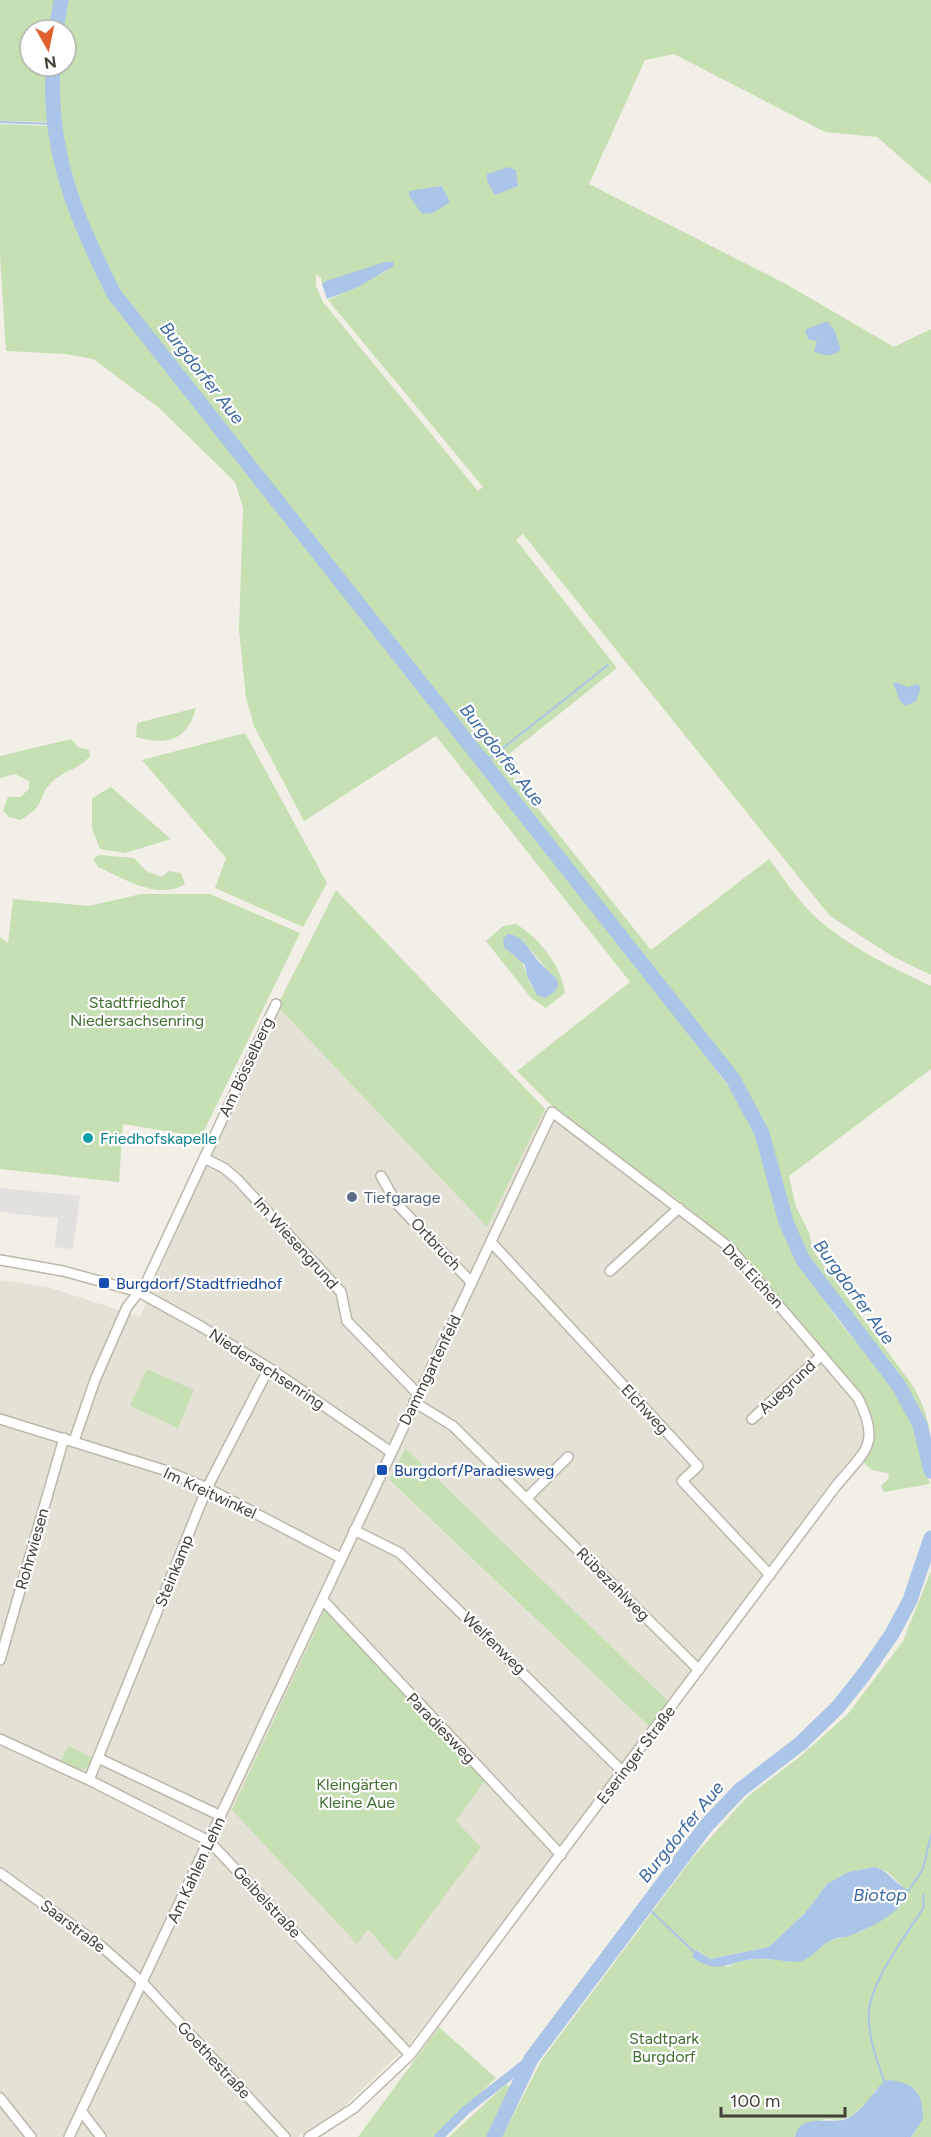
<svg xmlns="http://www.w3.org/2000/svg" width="931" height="2137" font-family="Figtree,sans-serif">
  <rect width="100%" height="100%" fill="#f1efe6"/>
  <path fill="#e4e1d5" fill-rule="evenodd" d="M277,1006l210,221 58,-118 132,90 55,44 134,158 9,20 -1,19 -12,21 -26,25 -166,217 -266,-255 -15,33 262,247 -241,315 -69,67 -44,27h-297v-857l48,7 92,30 47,-112zM232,1809l172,143 -36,-23 -11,14z"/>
  <path fill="#c6e0b4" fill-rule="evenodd" d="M0,0h57l-5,30h-22v36h20v56l-50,-1z
    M66,0h865v184l-54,-47 -52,-5 -151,-78 -29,6 -56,124 197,100 108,63 37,-18v646l-39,-19 -62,-40 -307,-382 -7,6 101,128 -117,93 151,189 118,-91c17,22 34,50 57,67 31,25 69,43 105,60v83l-142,107 7,31 13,26 5,19 99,134c12,22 18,39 18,64 -23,-78 -82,-124 -124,-190 -20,-32 -23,-71 -34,-105 -9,-28 -24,-53 -38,-78l-620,-787c-40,-79 -63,-134 -59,-224h10v-36h-6zM389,270l-61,30 155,187 -5,4 -155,-189 -7,-16v-12l5,4 1,6 14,-5z
    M0,124l51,2c11,70 25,109 60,171l532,676 89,118 27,51 24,84 10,25 15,26 31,44 61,75 17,37 13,51 -46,8 -3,-6 8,-8 -1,-5 -16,-3 -10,-9c15,-25 16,-33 4,-60l-134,-158 -55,-44 -106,-74 -54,-54 113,-89 -194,-246 -132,85 -50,-95 -8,-28 -7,-68 4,-122 -8,-26 -77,-75 -65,-48 -27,-5 -60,-3 -6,-96z
    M196,708c-9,34 -30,37 -60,29l1,-14z
    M245,733l82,150 -24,44 -88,-39 11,-30 -84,-98z
    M71,739l7,8 11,3 1,6c-10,13 -27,15 -38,26 -16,15 -4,23 -32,38l-11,-3 -6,-6 5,-14h12l9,-8v-8l-14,-7 -15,4v-22z
    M111,787l60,52 -46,14 -25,-4 -8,-21v-30z
    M99,855l35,3 12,13 16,6 7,-6 12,2 4,11c-27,17 -62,-6 -87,-17l-5,-8z
    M336,890l209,219 -58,118 -210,-221z
    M141,894h69l90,39 -99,204 -78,-13 -4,58 -119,-13v-232l8,6 5,-44 76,7z
    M516,924c23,14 45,41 49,69l-19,15 -15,-10 -45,-57 17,-15zM521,939l25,29 -14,20 -10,-26z
    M147,1369l47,21 -16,38 -48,-22z
    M405,1448l265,255 -19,25 -262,-248z
    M931,1571v566h-20c14,-21 14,-25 4,-48l-40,1 -4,9 -21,18 -11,3 -14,-1 -29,13 -1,5h-293l39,-76 153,-205 53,-59 51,-39 49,-43 56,-74zM875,1867l13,5 16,16 -4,17 -22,17 -17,10 -32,9 -26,19 -47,-1 -20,3 -8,5 -36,-10 5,-7 13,9 59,-12 36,-34 22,-29 21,-12z
    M326,1608l159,173 -29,40 25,26 -85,114 -28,-32 -11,15 -125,-134z
    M68,1746l26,12 -4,10 -10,1 -19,-8z
    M439,2027l57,51 -61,59h-77z
    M505,2085l9,2 -25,50h-40z"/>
  <path fill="#e2e1de" d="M0,1188l80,8 -7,53 -18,-2 3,-29 -58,-6z"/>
  <path fill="#aac5e7" d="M509,167l7,3 2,16 -23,9 -8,-14v-7z
    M442,186l8,16 -17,11 -11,1 -13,-18v-5z
    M385,262h8l1,4 -36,21 -31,12 -5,-15 4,-3z
    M827,321l8,10 6,19c-11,7 -15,7 -27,1l3,-10 -9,-2 -3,-9z
    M896,682l11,5 10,-3 4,4 -5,13 -10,5 -6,-5 -7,-18z
    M508,934c18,2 22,20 34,31 12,12 28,19 3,33l-8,-3 -10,-19 -2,-11 -21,-18 -1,-8z
    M875,1867c15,4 20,18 34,23 -4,22 -41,39 -60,46 -7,2 -14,1 -21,6 -9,5 -20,20 -31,20 -13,0 -27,-4 -40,-3 -29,1 -37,18 -65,-2l4,-7 14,9 59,-12 36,-34 22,-29 21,-12z
    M890,2080c25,3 33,13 33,39l-12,18h-116c4,-26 39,-11 53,-19 15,-8 25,-25 36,-37z"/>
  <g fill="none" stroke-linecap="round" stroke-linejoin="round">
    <path stroke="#aac5e7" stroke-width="2" d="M0,122l54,2
      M484,763l124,-98
      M909,1890l14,-21 8,-34
      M647,1907l48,46
      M884,2081c-8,-22 -19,-54 -14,-77 9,-35 35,-67 54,-97l-1,-12"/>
    <path stroke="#aac5e7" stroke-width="9" d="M439,2137l27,-27 65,-51"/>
    <path stroke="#aac5e7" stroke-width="15" d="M56,30l5,-30
      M53,66c-5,88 23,151 61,228l619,785 29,54 24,89 17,38 96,126 21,39 11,46
      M494,2137l37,-78 175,-233 34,-36 61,-47 37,-36 27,-34 27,-39 18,-34 21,-62"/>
    <g stroke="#bbb8aa" stroke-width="12">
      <path id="minor" d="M204,1158l20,10 14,12 103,112 6,29 71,73
        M381,1176l16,28 75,79
        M491,1242l207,224 -16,15 88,94
        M0,1260l63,11 76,21 63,35 67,41 122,84
        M610,1271l69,-63
        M414,1402l39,24 246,244
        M0,1419l164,51 43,18 134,70
        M752,1419l70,-64
        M74,1441l21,-61 32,-73 19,-24 130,-279
        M527,1498l41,-41
        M354,1530l46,23 223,219
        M323,1600l238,255
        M0,1660l64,-222
        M0,1739l89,41 120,61 201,214
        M98,1758l123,58
        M89,1780l118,-292 62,-120
        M0,1873l100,72 43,38 142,154
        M0,2098l31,39
        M82,2112l19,25
        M69,2137l483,-1025 177,135 129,151c23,46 8,52 -22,88l-426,569 -56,53 -45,29"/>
    </g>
    <use href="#minor" stroke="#fff" stroke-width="9"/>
  </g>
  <circle fill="#0f9aa8" stroke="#fff" stroke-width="2" cx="88" cy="1138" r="6"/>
  <circle fill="#5c6f8a" stroke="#fff" stroke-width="2" cx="352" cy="1197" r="6"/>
  <g fill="#1a4fb4" stroke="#fff" stroke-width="2">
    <rect x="98" y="1277" width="12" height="12" rx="3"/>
    <rect x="376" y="1464" width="12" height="12" rx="3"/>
  </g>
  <g text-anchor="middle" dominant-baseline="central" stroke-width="4.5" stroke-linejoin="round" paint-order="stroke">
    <g font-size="16" fill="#406d31" stroke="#fff">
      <text x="137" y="1002">Stadtfriedhof<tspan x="137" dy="18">Niedersachsenring</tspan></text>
      <text x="357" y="1784">Kleingärten<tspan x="357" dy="18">Kleine Aue</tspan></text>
      <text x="664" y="2038">Stadtpark<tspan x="664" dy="18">Burgdorf</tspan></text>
    </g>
    <g font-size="16" fill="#434036" stroke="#fff">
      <text transform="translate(246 1067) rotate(-65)">Am Bösselberg</text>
      <text transform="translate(296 1243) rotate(48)">Im Wiesengrund</text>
      <text transform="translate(436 1244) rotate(47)">Ortbruch</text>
      <text transform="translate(753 1276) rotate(47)">Drei Eichen</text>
      <text transform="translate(267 1369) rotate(33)">Niedersachsenring</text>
      <text transform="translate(430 1370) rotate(-64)">Dammgartenfeld</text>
      <text transform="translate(787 1387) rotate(-43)">Auegrund</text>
      <text transform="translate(645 1409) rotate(47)">Elchweg</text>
      <text transform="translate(210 1493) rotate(25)">Im Kreitwinkel</text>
      <text transform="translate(32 1549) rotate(-74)">Rohrwiesen</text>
      <text transform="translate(174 1571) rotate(-68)">Steinkamp</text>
      <text transform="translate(613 1584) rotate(45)">Rübezahlweg</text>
      <text transform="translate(494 1643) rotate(44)">Welfenweg</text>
      <text transform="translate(441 1728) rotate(46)">Paradiesweg</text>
      <text transform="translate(636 1755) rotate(-53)">Eseringer Straße</text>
      <text transform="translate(196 1870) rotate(-65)">Am Kahlen Lehn</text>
      <text transform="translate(267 1902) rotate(47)">Geibelstraße</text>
      <text transform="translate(73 1926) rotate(37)">Saarstraße</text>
      <text transform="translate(214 2060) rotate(47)">Goethestraße</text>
    </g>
    <g font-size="16" fill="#0d838f" stroke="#fff" text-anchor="start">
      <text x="100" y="1138">Friedhofskapelle</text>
    </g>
    <g font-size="16" fill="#4e5e75" stroke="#fff" text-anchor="start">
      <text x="364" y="1197">Tiefgarage</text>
    </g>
    <g font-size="16" fill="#164399" stroke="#fff" text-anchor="start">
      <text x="116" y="1283">Burgdorf/Stadtfriedhof</text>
      <text x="394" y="1470">Burgdorf/Paradiesweg</text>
    </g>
    <g font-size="18" font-style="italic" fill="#3d69a1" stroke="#fff">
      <text transform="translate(202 373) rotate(52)">Burgdorfer Aue</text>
      <text transform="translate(502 755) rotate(52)">Burgdorfer Aue</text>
      <text transform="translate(854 1292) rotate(54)">Burgdorfer Aue</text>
      <text transform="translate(681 1832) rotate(-51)">Burgdorfer Aue</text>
      <text x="880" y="1895">Biotop</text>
    </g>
  </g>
  <g transform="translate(48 48) rotate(171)"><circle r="28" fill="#ffffff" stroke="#b4b3af" stroke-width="1.5"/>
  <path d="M0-4.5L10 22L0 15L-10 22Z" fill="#df622f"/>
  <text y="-9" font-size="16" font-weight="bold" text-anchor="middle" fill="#434036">N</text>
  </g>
  <path d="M721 2107v9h124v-9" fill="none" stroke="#434036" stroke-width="3"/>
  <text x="730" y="2107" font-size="18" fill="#434036" stroke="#ffffff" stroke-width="4.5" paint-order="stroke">100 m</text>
</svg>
